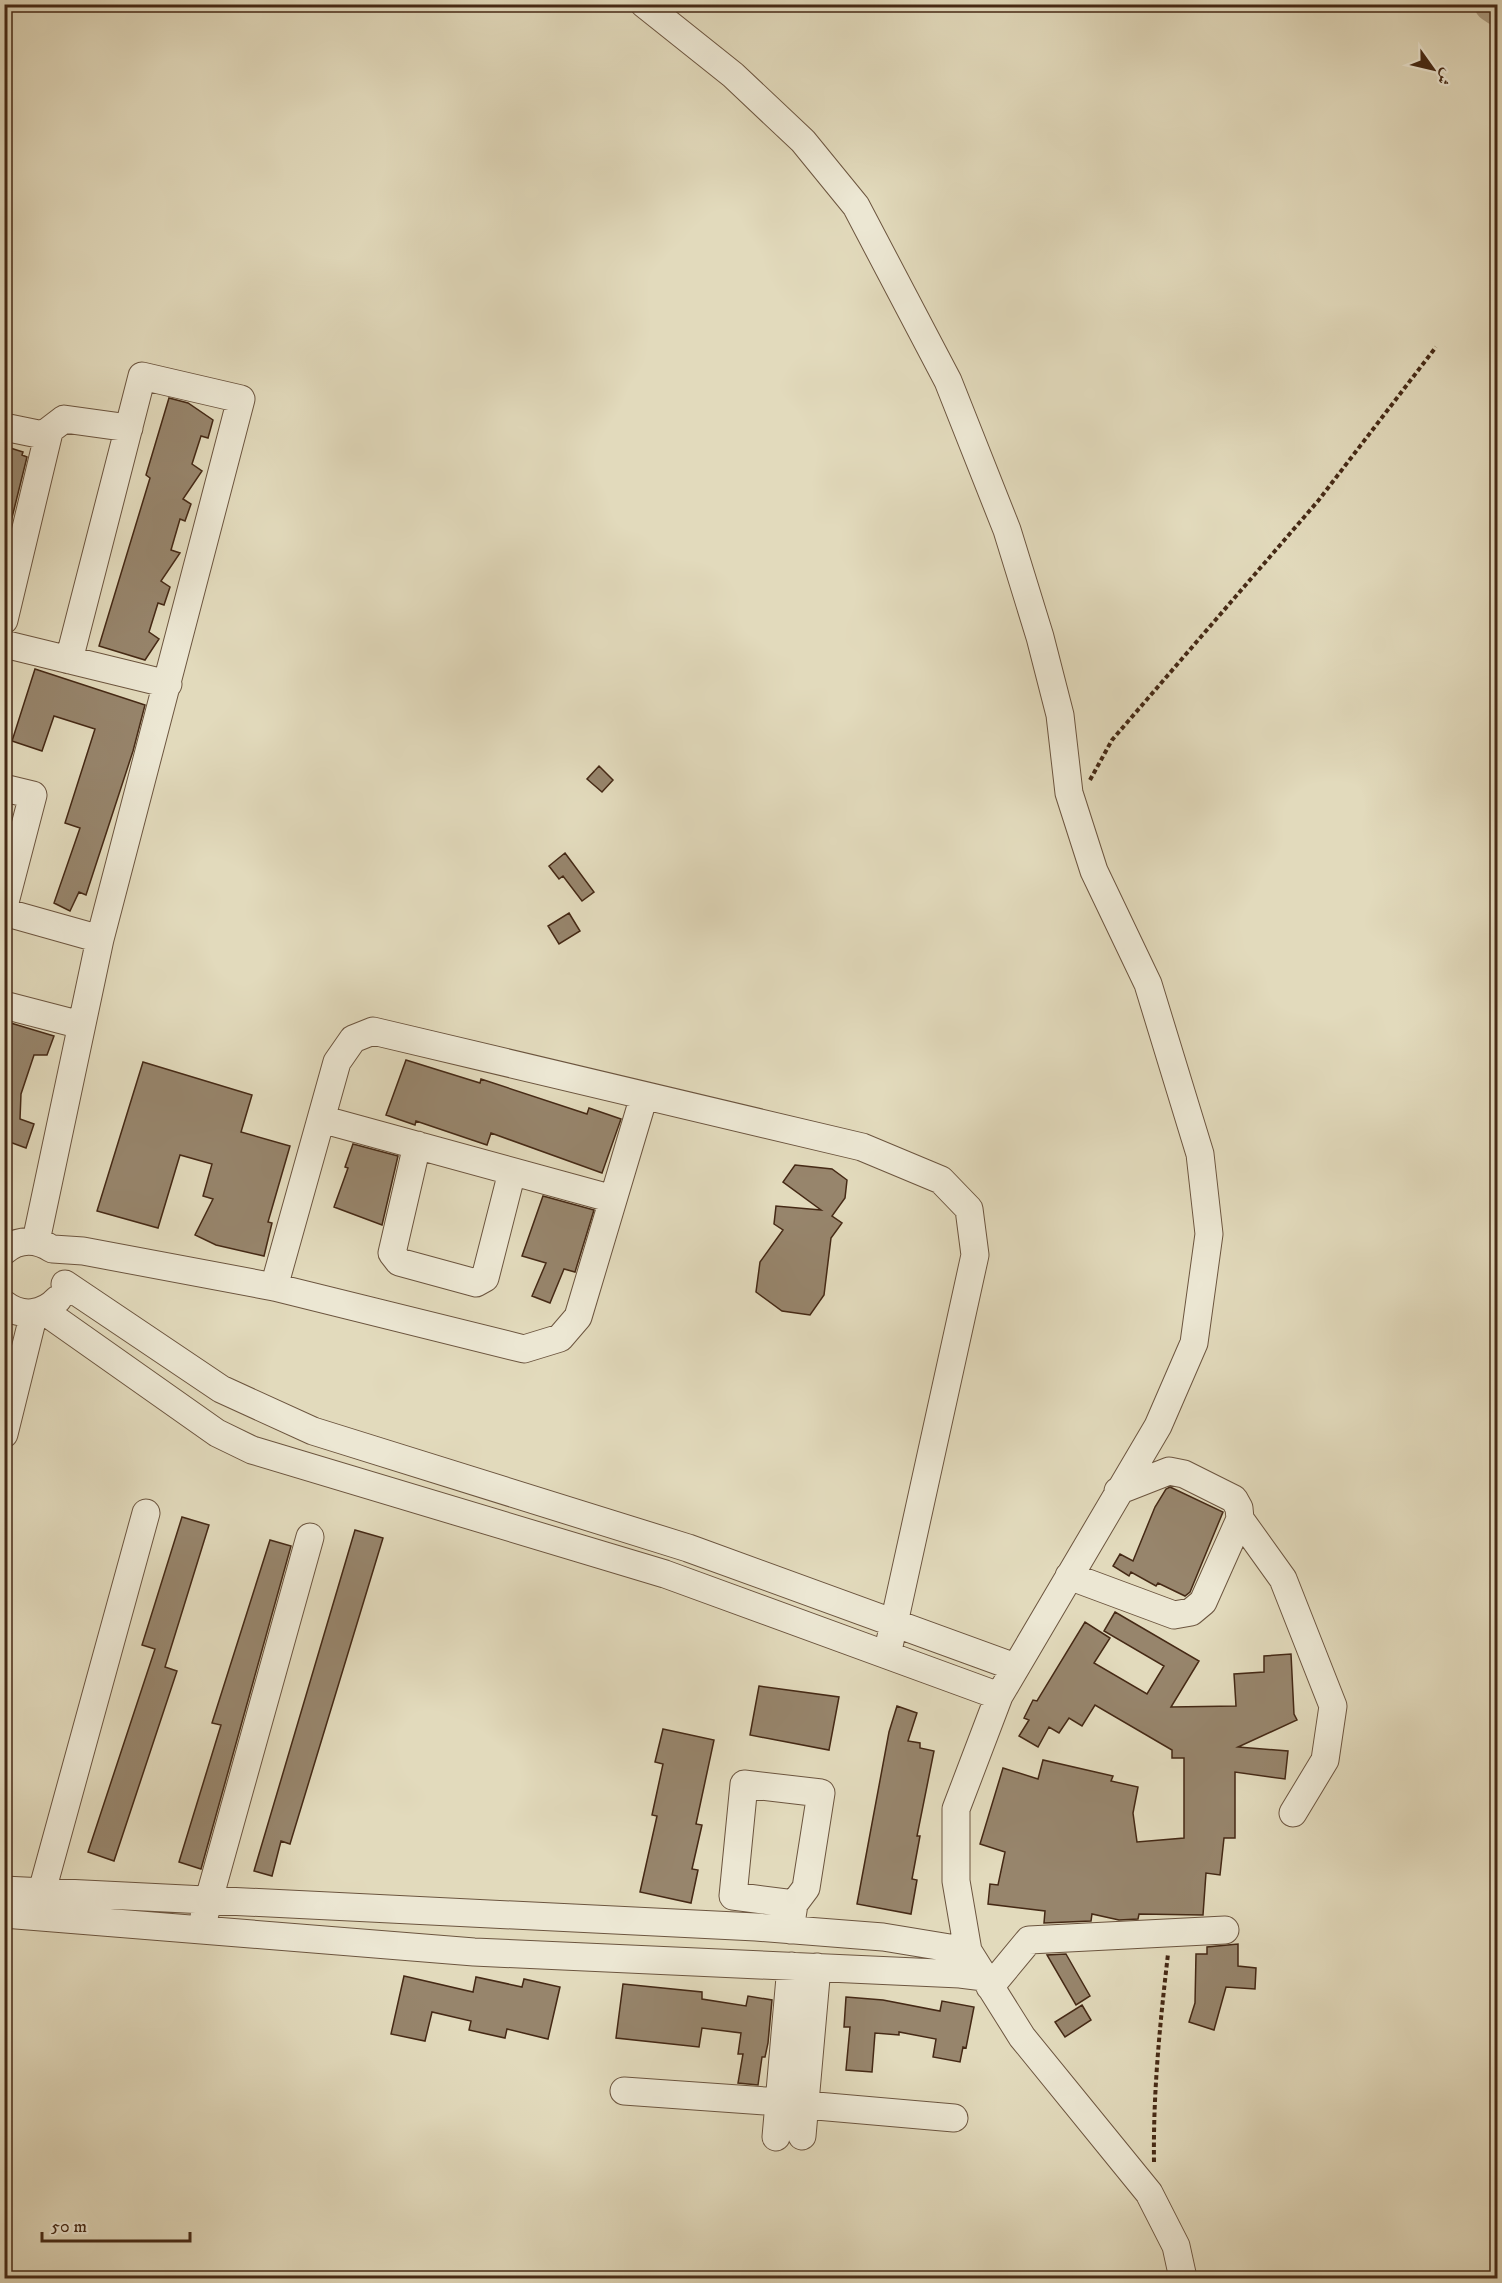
<svg xmlns="http://www.w3.org/2000/svg" width="1502" height="2283" font-family="'IM FELL DW Pica',Amiri,serif">
  <rect width="100%" height="100%" fill="#e2dabc"/>
  <filter id="stains"><feTurbulence type="fractalNoise" baseFrequency=".00333" numOctaves="4"/><feColorMatrix values="0 0 0 0 .2 0 0 0 0 .09 0 0 0 0 .02 0 0 0 .5 -.17"/></filter>
  <radialGradient id="worn" r=".72"><stop offset=".6" stop-color="#630" stop-opacity="0"/><stop offset="1" stop-color="#630" stop-opacity=".3"/></radialGradient>
  <g fill="none" stroke-linecap="round" stroke-linejoin="round">
    <path stroke="#ad9e83" stroke-width="36" d="M1492,4l6,4"/>
  </g>
  <path fill="#97856c" stroke="#452915" stroke-width="1.5" d="M169,398l19,5 25,17 -5,18 -7,-2 -9,28 10,7 -19,28 8,5 -6,17 -5,-2 -9,31 9,3 -19,28 9,6 -6,18 -6,-2 -9,29 10,7 -14,21 -46,-14 51,-168 -4,-3z
    M4,446l19,6 -1,3 5,2 -23,93z
    M35,669l110,36 -12,46 -47,144 -7,-3 -9,19 -16,-8 26,-75 -15,-5 30,-94 -41,-13 -12,35 -30,-10z
    M599,766l14,14 -11,12 -15,-13z
    M565,853l29,39 -12,9 -19,-25 -4,3 -10,-13z
    M569,913l11,18 -21,13 -11,-18z
    M4,1021l50,15 -7,19h-13l-13,39 -1,25 14,5 -8,24 -22,-8z
    M406,1060l74,23 1,-4 106,35 2,-6 32,11 -19,54 -111,-40 -4,12 -71,-24 -1,4 -29,-10z
    M143,1062l109,33 -11,37 49,14 -22,76 4,1 -8,33 -48,-11 -21,-10 18,-36 -10,-3 9,-32 -32,-9 -22,73 -61,-17z
    M353,1144l45,12 -16,69 -48,-18 14,-39 -3,-1z
    M795,1165l37,4 15,11 -2,18 -13,18 10,7 -11,15 -7,57 -14,20 -28,-4 -26,-19 4,-30 23,-32 -9,-6 2,-18 45,4 -38,-28z
    M543,1196l51,14 -19,62 -11,-3 -14,34 -18,-7 14,-33 -24,-7z
    M1170,1487l53,25 -33,80 -5,4 -27,-13 -2,3 -25,-14 -2,4 -16,-10 7,-12 13,7 22,-54 11,-18z
    M182,1517l27,8 -44,142 12,4 -63,190 -26,-9 67,-203 -13,-4z
    M355,1530l28,8 -93,306 -9,-3 -9,35 -18,-5z
    M270,1540l21,6 -90,323 -22,-7 42,-137 -9,-2z
    M1115,1612l84,49 -28,46 65,-1 -2,-32 30,-2v-16l27,-2 3,60 3,6 -59,27 50,4 -3,28 -50,-7v66h-11l-4,37 -14,-2 -3,42 -64,-1 -1,5 -19,1 -27,-6 -1,7 -47,2 1,-12 -57,-7 2,-20 8,1 7,-33 -25,-8 23,-76 35,11 5,-19 70,16 -2,5 27,6 -5,26 4,29 47,-4v-80h-12v-8l-77,-45 -13,21 -13,-8 -10,15 -10,-6 -11,20 -19,-11 10,-16 -5,-2 9,-18 4,1 48,-79 25,16 -16,25 53,31 17,-28 -60,-35z
    M759,1686l80,11 -10,53 -79,-15z
    M897,1706l20,7 -9,28 12,2v5l14,3 -17,85h3l-8,43 5,1 -6,34 -54,-10 32,-172z
    M663,1729l51,11 -18,84 6,1 -10,44 6,1 -7,33 -51,-11 17,-76 -5,-1 11,-51 -8,-2z
    M1238,1944v22l18,2 -1,21 -29,-2 -12,43 -25,-8 6,-19 1,-49h11v-7z
    M1066,1954l24,42 -14,9 -29,-50z
    M404,1976l69,16 3,-15 46,10 2,-8 36,8 -12,52 -41,-10 -2,9 -36,-8 2,-9 -39,-9 -7,29 -34,-7z
    M623,1984l79,8v7l44,7 2,-10 24,4 -4,43 -3,14h-3l-4,28 -20,-2 5,-29h-5l3,-21 -39,-5 -3,19 -83,-9z
    M846,1997l37,3 57,11 2,-10 32,6 -8,41 -3,-1 -3,15 -27,-5 3,-18 -37,-7v3l-24,-2 -3,39 -26,-2 4,-43h-6z
    M1082,2005l9,15 -26,17 -10,-15z"/>
  <g fill="none" stroke-linecap="round" stroke-linejoin="round">
    <g stroke="#6c553f" stroke-width="29">
      <path id="minor" d="M644,4l89,71 70,66 53,65 92,175 59,149 33,107 20,78 9,78 25,78 54,113 52,170 9,80 -15,109 -36,83 -159,270 -43,113v72l12,70 54,86 127,156 27,53 7,32
        M4,427l39,8 21,-16 65,9
        M4,620l45,-188
        M4,644l164,40
        M4,788l29,7 -29,111
        M4,912l96,27
        M4,1005l77,20
        M321,1119l292,80
        M417,1145l-25,108 7,9 77,21 9,-5 27,-106
        M36,1241l64,-302 141,-540 -99,-23 -73,284
        M53,1249l30,2 191,36 250,62 36,-11 18,-21 66,-221
        M4,1251c15,-13 33,-12 48,-2
        M65,1284l156,105 92,42 375,117 327,119
        M274,1287l63,-225 16,-23 20,-8 489,116 79,33 28,29 6,46 -88,400
        M4,1304c18,14 39,11 54,-5
        M44,1311l173,122 35,17 413,124 334,122
        M4,1434l30,-121
        M1240,1519l43,60 50,127 -8,54 -32,53
        M1069,1576l105,39 17,-3 12,-10 37,-83 -1,-11 -5,-9 -50,-25 -15,-3 -51,20
        M4,1890l752,37 127,10 85,14
        M42,1891l104,-378
        M4,1914l470,38 486,22 24,3
        M204,1917l106,-380
        M790,1930l4,-26 12,-16 15,-95 -77,-9 -11,112 61,8
        M990,1987l39,-47 196,-10
        M624,2091l156,11
        M805,2105l149,13
        M802,2136l15,-169
        M776,2137l15,-171"/>
    </g>
    <path stroke="#452915" stroke-width="4" stroke-dasharray="4.5 3" stroke-linecap="butt" d="M1090,780l22,-40 206,-239 118,-154
      M1154,2162c-1,-70 6,-139 14,-208"/>
    <use href="#minor" stroke="#ece7d3" stroke-width="27"/>
  </g>
  <rect width="1502" height="2283" fill="none" stroke="#e2dabc" stroke-width="24"/>
  <rect x="6" y="6" width="1490" height="2271" fill="none" stroke="#452915" stroke-width="3"/>
  <rect x="12" y="12" width="1478" height="2259" fill="none" stroke="#452915" stroke-width="1.5"/>
  <g transform="translate(1433 69) rotate(124)" stroke="#ece7d3" stroke-width="4.5" paint-order="stroke">
  <path d="M0-4.5L10 22L0 15L-10 22Z" fill="#452915"/>
  <text y="-9" font-size="16" font-weight="bold" text-anchor="middle" fill="#452915">ش</text>
  </g>
  <path d="M42 2232v9h148v-9" fill="none" stroke="#452915" stroke-width="3"/>
  <text x="51" y="2232" font-size="18" fill="#452915" stroke="#ece7d3" stroke-width="4.5" paint-order="stroke">50 m</text>
  <rect width="100%" height="100%" filter="url(#stains)"/>
  <rect width="100%" height="100%" fill="url(#worn)"/>
</svg>
